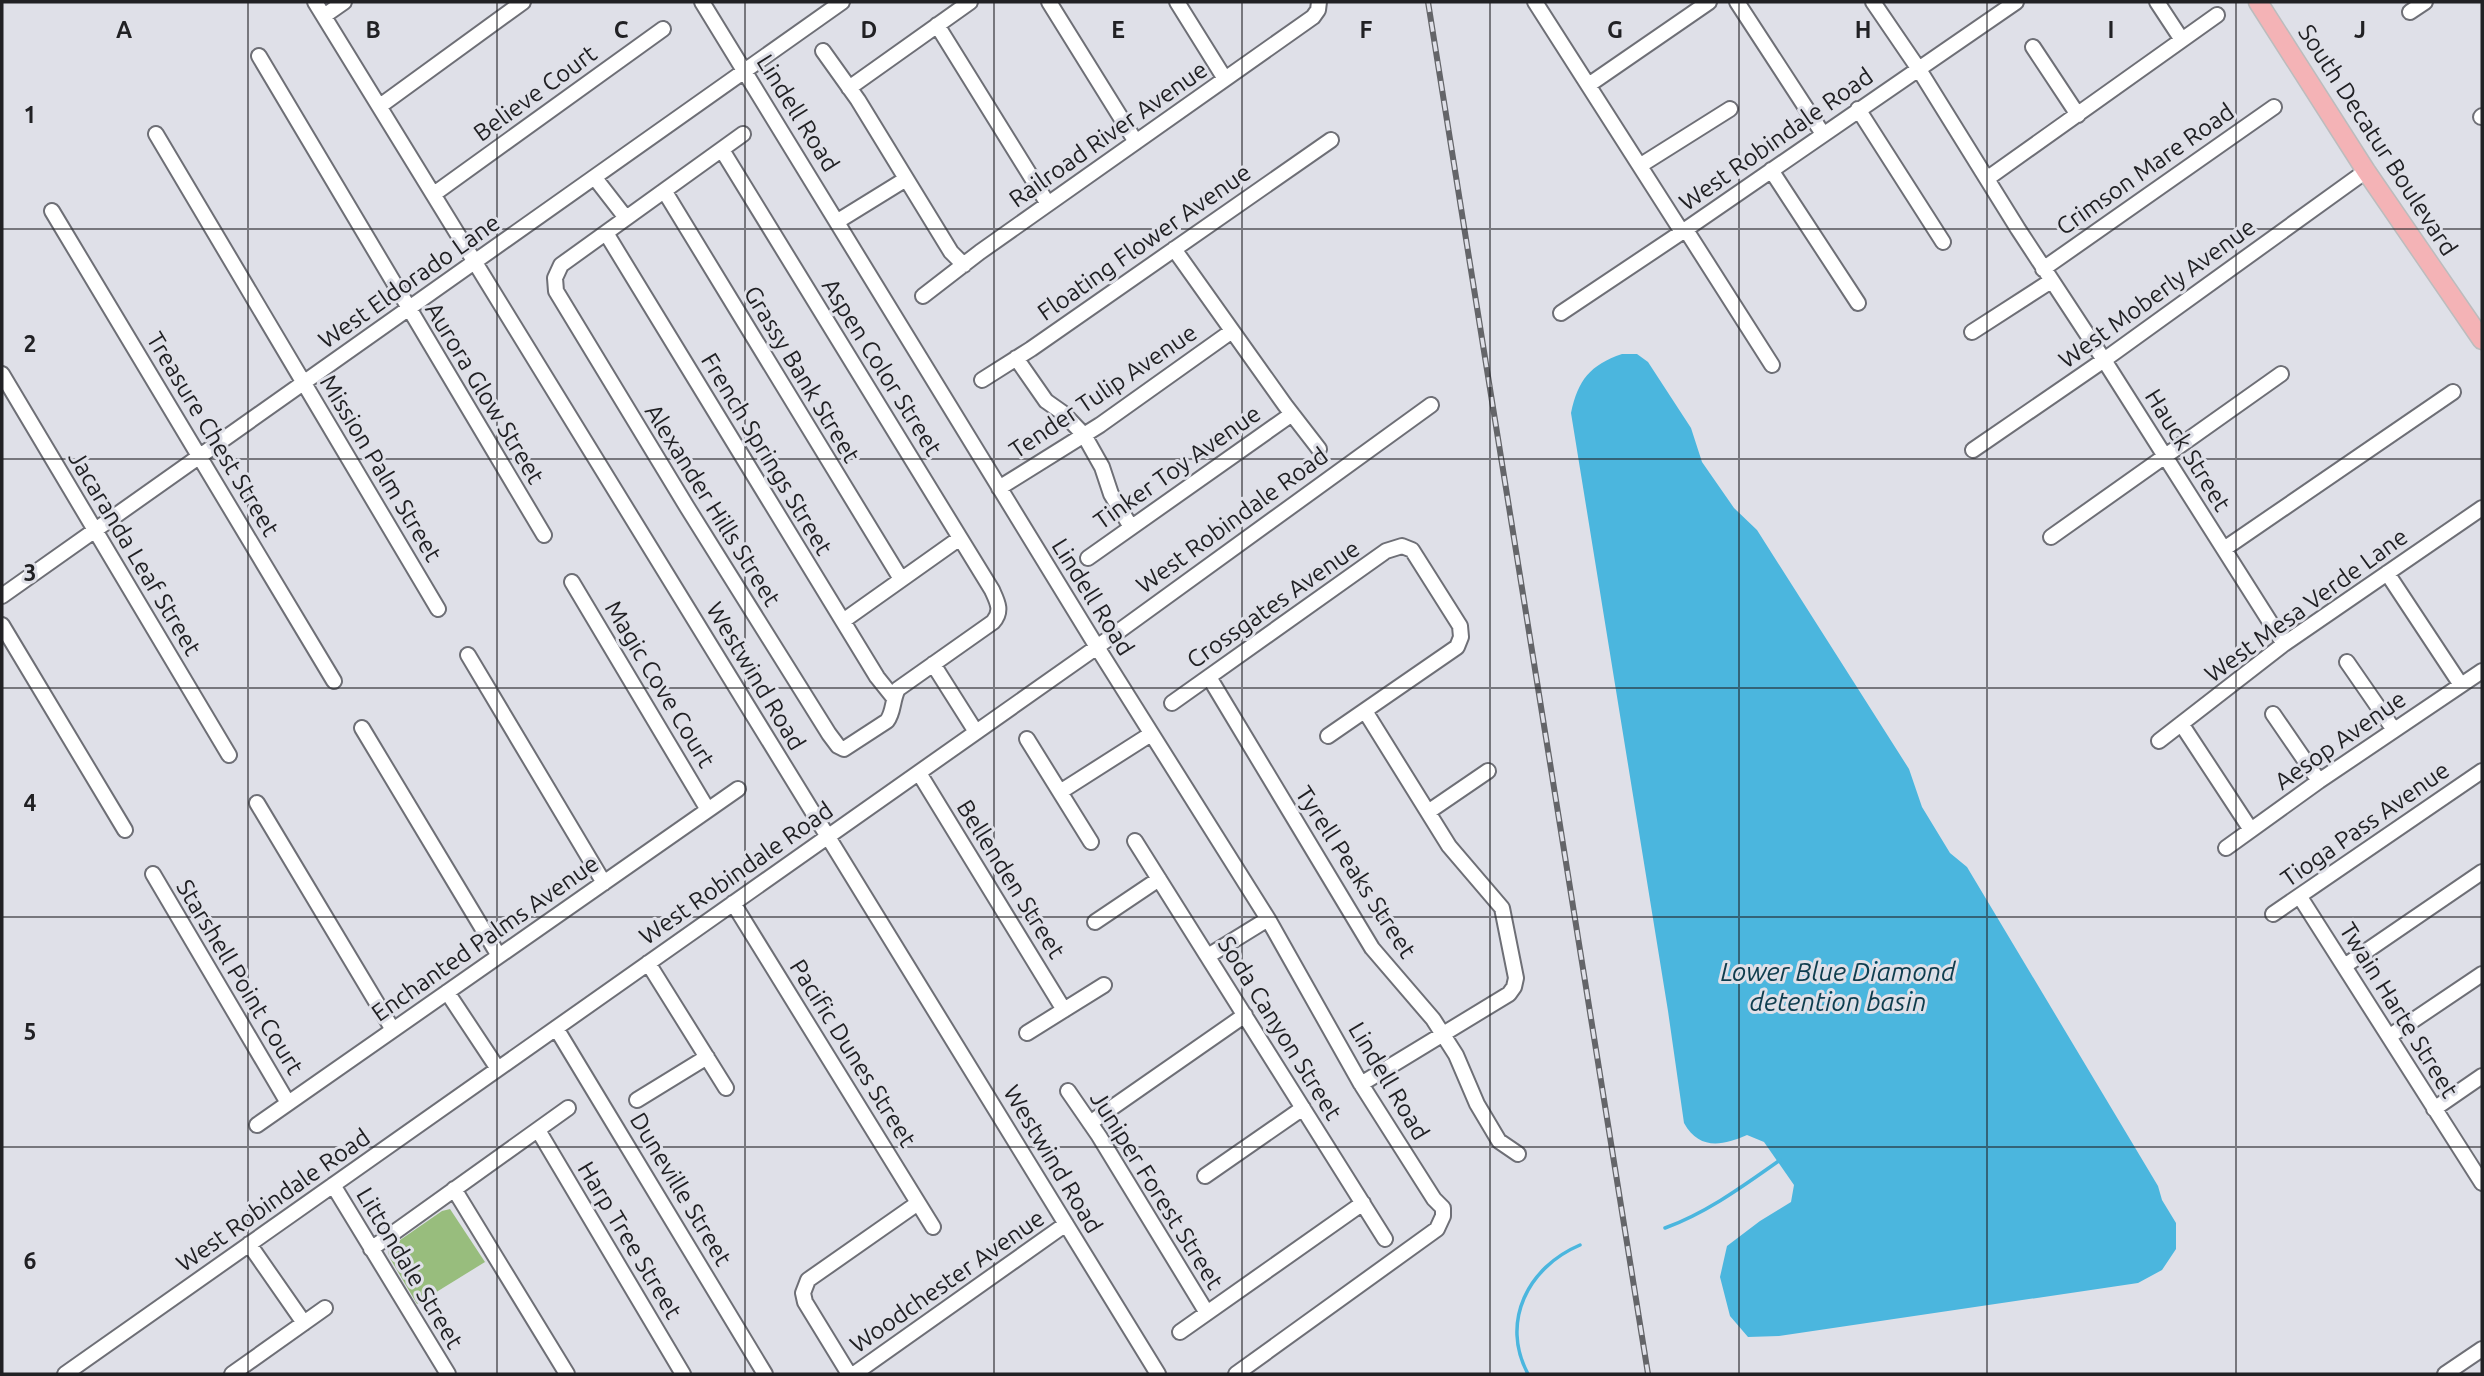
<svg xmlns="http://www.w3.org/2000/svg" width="2484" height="1376" font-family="Ubuntu,sans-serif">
  <rect width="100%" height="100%" fill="#dfe0e8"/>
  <path fill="#98bd7d" d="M450,1209l35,53 -68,42 -26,-44 -3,-7 2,-6 52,-36z"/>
  <path fill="#4bb6de" d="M1622,354h15l11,8 43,66 11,34 32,46 23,22 152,239 13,38 28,46 17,14 191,319 4,14 14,23v26l-14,21 -24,13 -359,53 -31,1 -18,-21 -10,-39 7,-31 33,-25 31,-19 3,-17 -30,-43 -17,-7c-25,11 -48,15 -63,-12l-16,-112 -97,-598c7,-33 19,-48 51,-59z"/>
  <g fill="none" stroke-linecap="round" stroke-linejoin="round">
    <path stroke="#4bb6de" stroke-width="3.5" d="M1665,1228c43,-16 78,-42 115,-68
      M1528,1374c-28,-52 0,-107 52,-129"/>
    <g stroke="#6e6f76" stroke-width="18">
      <path id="minor" d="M315,2l843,1372
        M702,2l395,645 171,272 93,165 73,115 9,9v8l-6,13 -201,145
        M1049,2l87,140
        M1177,2l48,77
        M1535,2l147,230
        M1737,2l86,132
        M1873,2l45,66 100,161 86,131 180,284
        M2157,2l25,38
        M2410,12l15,-10
        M324,16l20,-14
        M937,25l111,179
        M2033,47l45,68
        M823,51l35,49 93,152 13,13
        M259,56l285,479
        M1590,84l119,-82
        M849,88l121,-86
        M380,106l143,-104
        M1858,109l85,133
        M2481,117l1,-1
        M156,134l282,475
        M722,150l270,440c5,11 11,21 1,32l-95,67c-6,11 -4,23 -11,32l-43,28 -6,-3 -9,-12 -142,-227 -131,-216 -1,-13 6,-13 182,-131
        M1641,165l89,-56
        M1771,170l87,133
        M595,178l31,40
        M1988,178l229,-163
        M665,192l236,387
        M434,194l229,-165
        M52,211l282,470
        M838,221l68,-42
        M1686,230l86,135
        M606,233l271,444 16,20
        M1174,249l111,156 34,44
        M2043,269l231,-162
        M923,296l57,-44 333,-235 5,-7 1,-8
        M1561,313l121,-81 334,-230
        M1972,332l79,-51
        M1016,358l30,43 17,12 21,22 18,32 9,27 20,33
        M2,374l227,381
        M982,380l49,-31 300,-209
        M1973,450l131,-90 262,-189
        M999,488l101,-63 132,-94
        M2051,537l230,-163
        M2224,549l229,-157
        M1088,558l204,-144
        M2387,573l74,112
        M572,582l136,228
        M2,596l840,-594
        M843,621l117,-83
        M2,625l123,205
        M468,655l136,228
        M2347,662l47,68
        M933,664l43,68
        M1209,677l163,271 61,71 23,36 21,49 22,37 19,13
        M1172,703l214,-152 16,-5 10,4 48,76 1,11 -4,10 -129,89
        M2273,714l46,67
        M2182,725l69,105
        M362,728l137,228
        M1027,739l64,103
        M2159,741l125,-97 198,-136
        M919,773l145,237
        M1060,792l91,-58
        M257,803l136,227
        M1428,812l60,-41
        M1135,841l250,398
        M2226,848l93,-67 163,-110
        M153,874l135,229
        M2300,897l182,286
        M733,903l200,324
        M2273,914l209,-143
        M1095,922l64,-43
        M1208,956l60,-37
        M648,963l78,125
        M2346,965l136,-93
        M447,992l51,77
        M556,1028l209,346
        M1027,1033l77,-48
        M2390,1036l92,-62
        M1361,1084l148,-90 5,-7 2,-9 -14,-70 -53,-62 -84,-135
        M1068,1091l31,45 108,177
        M637,1100l70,-43
        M2434,1109l48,-33
        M1090,1123l155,-108
        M257,1125l481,-336
        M538,1130l145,244
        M1205,1176l98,-68
        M333,1185l115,189
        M454,1189l113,185
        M249,1244l55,79
        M371,1249l197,-141
        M1180,1332l183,-129
        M65,1374l1032,-727 334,-242
        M232,1374l93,-66
        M849,1374l-44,-72 -2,-9 5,-13 110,-77
        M854,1374l212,-150
        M2445,1374l37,-25"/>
    </g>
    <g stroke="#bcbcbd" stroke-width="21">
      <path id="major" d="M2258,2l108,169 116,169"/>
    </g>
    <use href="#minor" stroke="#fff" stroke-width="14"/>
    <use href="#major" stroke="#f4b3b6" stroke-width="18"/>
    <g stroke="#646569" stroke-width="6">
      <path id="rail" d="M1428,2l220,1372"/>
    </g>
    <use href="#rail" stroke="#dfe0e8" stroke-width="3.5" stroke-dasharray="10" stroke-linecap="butt"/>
  </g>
  <path fill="none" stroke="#212124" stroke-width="2" stroke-opacity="0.55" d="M248,2v1372M497,2v1372M745,2v1372M994,2v1372M1242,2v1372M1490,2v1372M1739,2v1372M1987,2v1372M2236,2v1372M2,229h2480M2,459h2480M2,688h2480M2,917h2480M2,1147h2480"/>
  <g text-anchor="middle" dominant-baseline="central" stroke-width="6" stroke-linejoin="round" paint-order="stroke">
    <g font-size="24" fill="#212124" stroke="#dfe0e8">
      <text transform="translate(535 93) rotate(-36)">Believe Court</text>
      <text transform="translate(798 113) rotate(58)">Lindell Road</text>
      <text transform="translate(1108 134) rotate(-35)">Railroad River Avenue</text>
      <text transform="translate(1776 139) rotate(-35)">West Robindale Road</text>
      <text transform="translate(2378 140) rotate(57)">South Decatur Boulevard</text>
      <text transform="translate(2145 169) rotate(-35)">Crimson Mare Road</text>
      <text transform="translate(1144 242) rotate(-35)">Floating Flower Avenue</text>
      <text transform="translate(409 281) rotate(-35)">West Eldorado Lane</text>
      <text transform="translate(2157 293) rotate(-36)">West Moberly Avenue</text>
      <text transform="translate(882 367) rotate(58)">Aspen Color Street</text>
      <text transform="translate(802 374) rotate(59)">Grassy Bank Street</text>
      <text transform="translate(1103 391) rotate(-34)">Tender Tulip Avenue</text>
      <text transform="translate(485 393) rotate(59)">Aurora Glow Street</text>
      <text transform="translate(213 434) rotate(59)">Treasure Chest Street</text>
      <text transform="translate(2188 450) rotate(58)">Hauck Street</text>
      <text transform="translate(767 454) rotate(59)">French Springs Street</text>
      <text transform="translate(1177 467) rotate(-35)">Tinker Toy Avenue</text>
      <text transform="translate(381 468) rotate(59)">Mission Palm Street</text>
      <text transform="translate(713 505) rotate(58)">Alexander Hills Street</text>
      <text transform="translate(1232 520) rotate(-36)">West Robindale Road</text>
      <text transform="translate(135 553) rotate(59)">Jacaranda Leaf Street</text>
      <text transform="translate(1093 597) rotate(58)">Lindell Road</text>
      <text transform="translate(1273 604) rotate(-35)">Crossgates Avenue</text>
      <text transform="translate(2306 605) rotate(-36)">West Mesa Verde Lane</text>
      <text transform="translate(756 676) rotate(59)">Westwind Road</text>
      <text transform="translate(660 684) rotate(59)">Magic Cove Court</text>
      <text transform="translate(2340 740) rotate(-35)">Aesop Avenue</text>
      <text transform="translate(2365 824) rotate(-35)">Tioga Pass Avenue</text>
      <text transform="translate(1356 872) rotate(57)">Tyrell Peaks Street</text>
      <text transform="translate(736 873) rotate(-35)">West Robindale Road</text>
      <text transform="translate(1011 879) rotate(58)">Bellenden Street</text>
      <text transform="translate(485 938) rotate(-35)">Enchanted Palms Avenue</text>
      <text transform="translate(240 977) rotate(59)">Starshell Point Court</text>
      <text transform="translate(2399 1010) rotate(58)">Twain Harte Street</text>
      <text transform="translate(1280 1028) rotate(58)">Soda Canyon Street</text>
      <text transform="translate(853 1053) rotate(58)">Pacific Dunes Street</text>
      <text transform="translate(1389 1081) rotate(59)">Lindell Road</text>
      <text transform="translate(1053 1159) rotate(59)">Westwind Road</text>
      <text transform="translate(681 1189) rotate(59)">Duneville Street</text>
      <text transform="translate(1157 1190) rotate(58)">Juniper Forest Street</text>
      <text transform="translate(273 1200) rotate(-35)">West Robindale Road</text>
      <text transform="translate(630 1240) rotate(59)">Harp Tree Street</text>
      <text transform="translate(410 1268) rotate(59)">Littondale Street</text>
      <text transform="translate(947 1281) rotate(-35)">Woodchester Avenue</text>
    </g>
    <g font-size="26" font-style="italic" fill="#0e3d4e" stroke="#dfe0e8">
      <text x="1838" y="971">Lower Blue Diamond<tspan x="1838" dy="30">detention basin</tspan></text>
    </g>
  </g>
  <g font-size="23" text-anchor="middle" font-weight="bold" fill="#212124" stroke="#dfe0e8" stroke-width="6" stroke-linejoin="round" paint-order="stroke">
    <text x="124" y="38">A</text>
    <text x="373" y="38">B</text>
    <text x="621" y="38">C</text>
    <text x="869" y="38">D</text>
    <text x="1118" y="38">E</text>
    <text x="1366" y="38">F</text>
    <text x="1615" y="38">G</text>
    <text x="1863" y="38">H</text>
    <text x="2111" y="38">I</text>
    <text x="2360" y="38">J</text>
    <text x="30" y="123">1</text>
    <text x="30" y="352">2</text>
    <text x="30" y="581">3</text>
    <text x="30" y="811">4</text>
    <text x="30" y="1040">5</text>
    <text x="30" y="1269">6</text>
  </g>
  <rect width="2484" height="1376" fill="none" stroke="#212124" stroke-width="7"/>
</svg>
